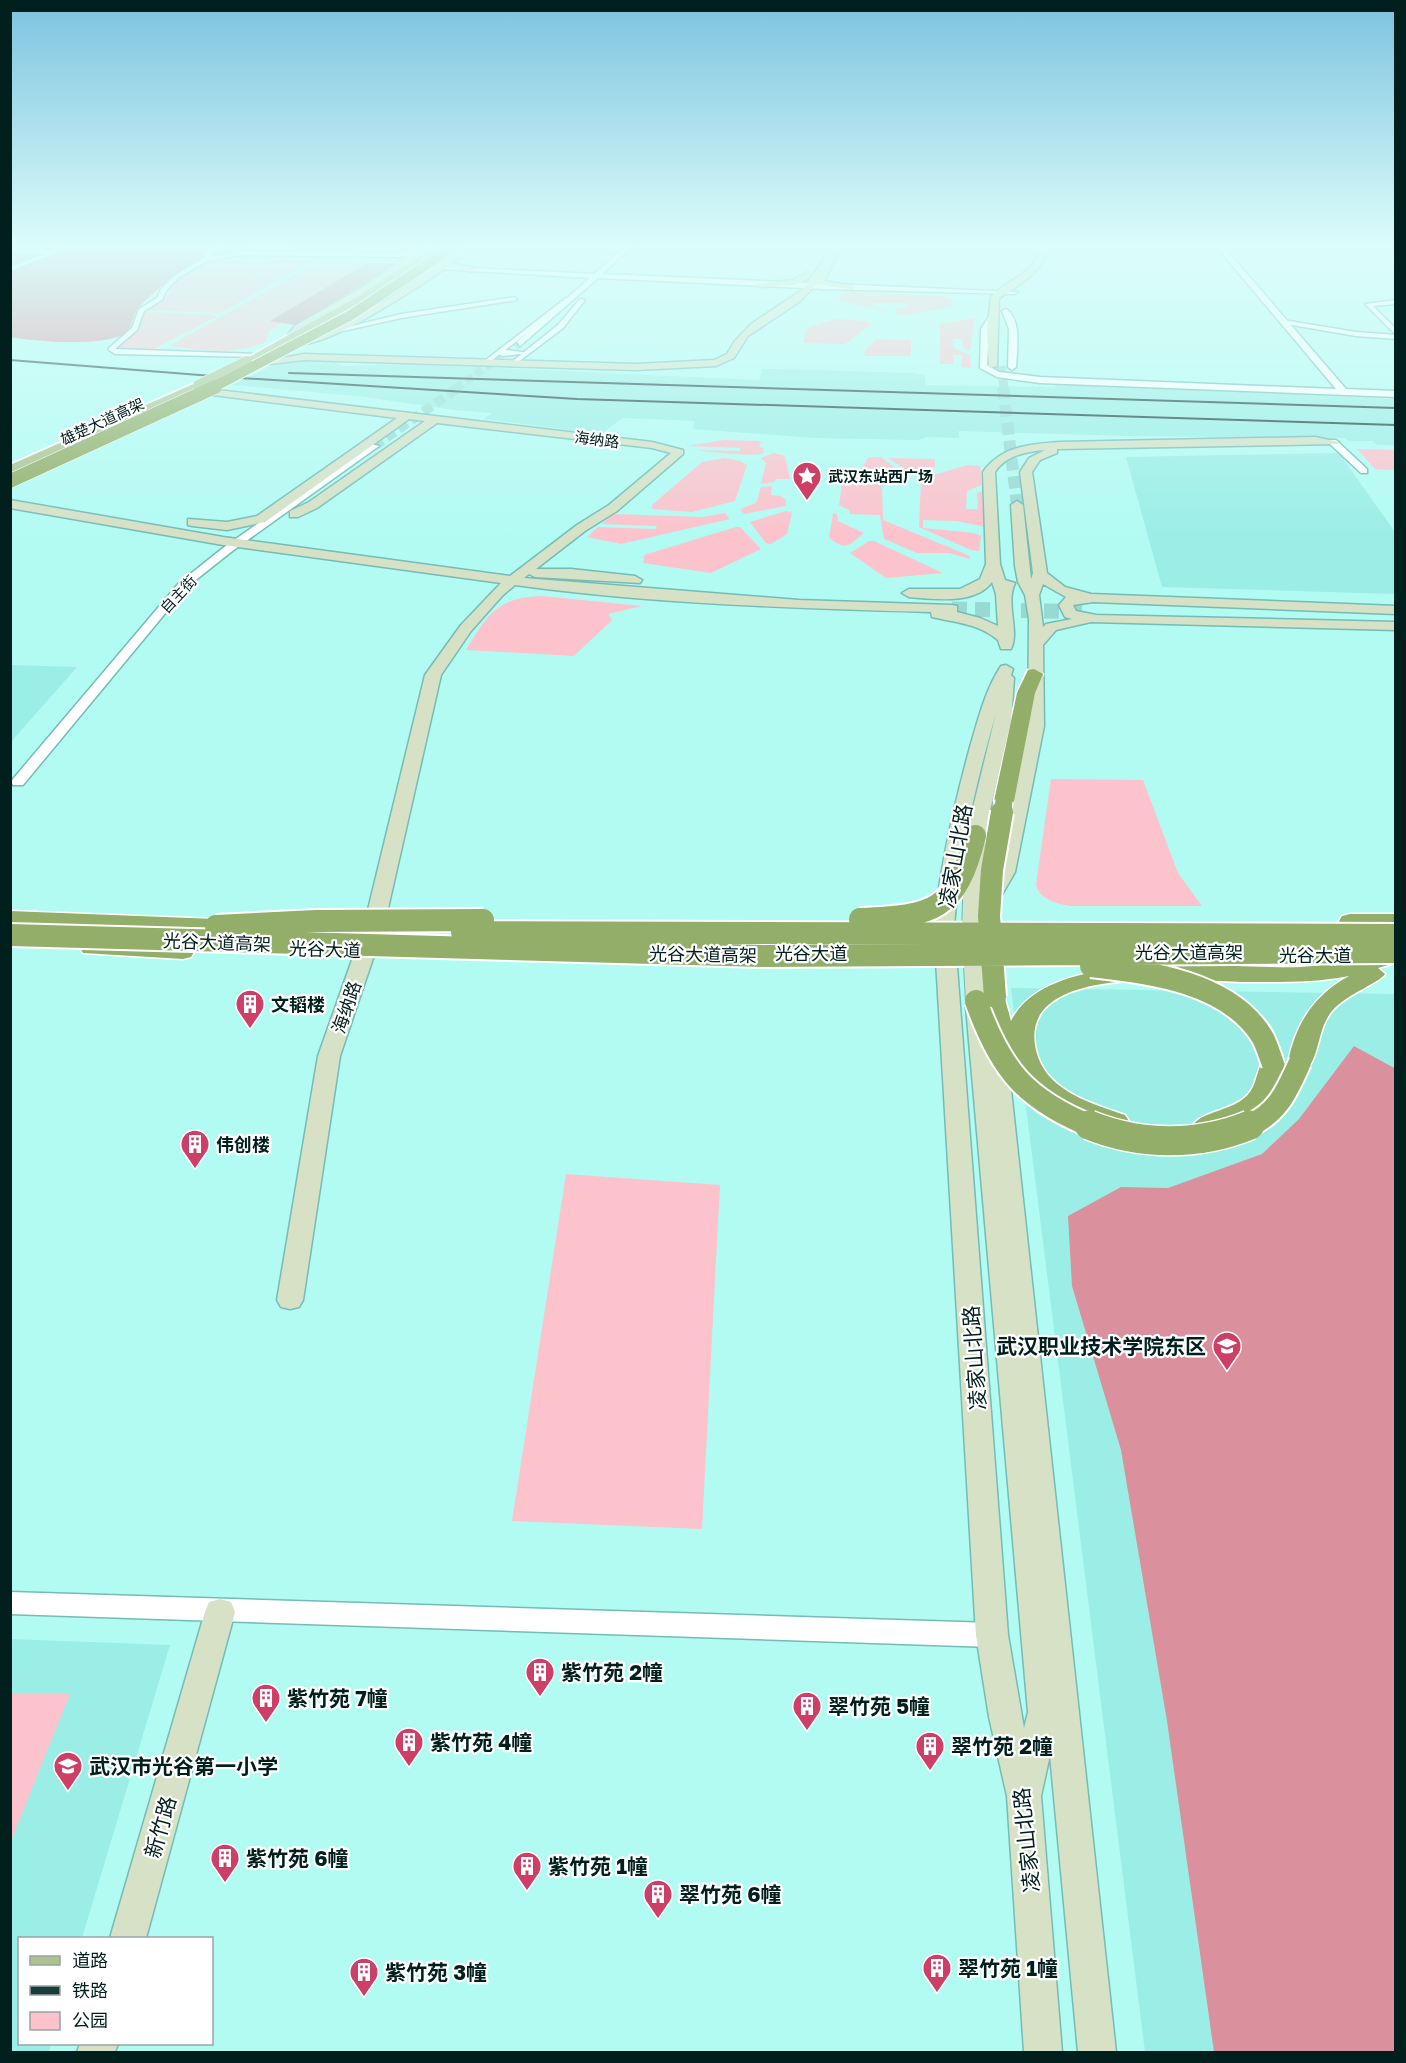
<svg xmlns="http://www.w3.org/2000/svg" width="1406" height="2063" font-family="'Golos Text','Noto Sans SC',sans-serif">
  <rect width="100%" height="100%" fill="#b2fbf3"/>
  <path fill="#9beee6" d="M290,361l50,2 -2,2 7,1 64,-2 350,16 4,-11h10l141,4 11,2v10l130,2 -1,-3 341,15v46h-18l-4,-4h-25l-3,-3 -216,-2 -170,-5v7l-32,-1 -9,3 -103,-2 -122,-9 2,-8 -72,-3 -22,16 -117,-15 8,-6 -38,-3 -96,-14 -126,-11 43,-21z
    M1339,453l56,79v62l-233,-7 -36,-130z
    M11,665l66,2 -66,75 -1,-77z
    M1011,988l384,6v1058h-250z
    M11,1639l159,6 -88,293h-62v106h31l-2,8h-38z"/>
  <path fill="#fcc3cc" d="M230,246l166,2 3,4 -150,-1z
    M280,259l33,2 -93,52 -73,-3 18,-11 12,-19 24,-16 16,-4 51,2z
    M320,261l47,2 -96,57 11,3 -13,8 -3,11c-36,14 -60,8 -97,4z
    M849,292l93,4 10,3 -1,8 -49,8 -6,-1v-5l11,-2v-4h-35v3l15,5h-4l-44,-11 2,-6z
    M143,312l69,2 4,3 -62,32 -34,1 -3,-4 23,-17z
    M975,318l-5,33 -7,-3 -1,-9h-10l2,9 16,7 1,13 -9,-1v-12h-9v9h-13v-40z
    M837,319l28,2 7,3 -27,20 -42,-1 3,-14 4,-2z
    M877,339l34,1v16h-47l2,-7z
    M724,440l37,1 -2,6 4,1 1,5c-14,4 -53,-1 -68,-3l43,1 2,-3 -55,-2z
    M1357,449l38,1v20l-20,-1z
    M774,453l11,3 5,23h-14l-1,3 -14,2 5,-21 -5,-5z
    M869,457h12l27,20 -26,9 1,34 87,36v3l-21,-6h-32l-33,-14 -4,-24 -30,-1 -1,-4 -10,-5 3,-21 10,-2z
    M725,458l15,3 7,4 -12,36 -43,11 -40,-3v-4l50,-43z
    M888,458l47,1v8h-14v6l-7,2z
    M967,465l13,1 2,19 -15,6 -1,18h12l-1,-16 5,-2 3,36 -28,-6 -34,-1v8l51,5 7,3 -2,15 -8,-1 -52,-23 2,-48z
    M772,486l-1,9 10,1 5,4v6l-42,8 -4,-5 16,-6 5,-16z
    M786,511l6,2 -5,21 -16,10 -5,-1 -16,-21z
    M725,513l5,6 -109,25 -34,-7 11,-10 57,2 2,-3 -55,-2 11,-10 90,3z
    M833,513l4,1 1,7 26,12c-16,13 -17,18 -35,5z
    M736,527h4l21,22 -50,24 -68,-10 1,-8z
    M869,541h5l69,32 -57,5 -36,-25z
    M542,596l100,10 -34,8 4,6 -38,36 -108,-6c21,-35 32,-53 76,-54z
    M1051,779l92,1 35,93 24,33h-132c-13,-2 -32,-7 -34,-22z
    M566,1174l154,11 -18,344 -190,-8z
    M11,1693l59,1 -59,147 -1,-148z"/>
  <path fill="#da909d" d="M11,245h204c-23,24 -57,38 -78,65 -6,9 -5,22 -16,26 -28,10 -81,6 -111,1l1,-78 8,-2 -8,-2z
    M292,245h134c-8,7 -16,7 -27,7l-3,-4h-109z
    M367,263l31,1 -104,61 -24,-4z
    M1354,1046l42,23 -1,983h-181l-47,-331 -46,-271 -49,-164 -4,-70 53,-29 47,1 94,-34 37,-35z"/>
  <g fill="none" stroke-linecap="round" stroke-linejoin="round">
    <path stroke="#97dad3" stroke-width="8" stroke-dasharray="8 4" stroke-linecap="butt" d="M456,388l64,-44"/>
    <path stroke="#97dad3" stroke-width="10" stroke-dasharray="10 5" stroke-linecap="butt" d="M374,446l85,-59"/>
    <path stroke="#97dad3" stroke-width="9" stroke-dasharray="9 4.5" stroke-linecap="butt" d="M1001,366l3,22"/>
    <path stroke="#97dad3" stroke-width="12" stroke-dasharray="12 6" stroke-linecap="butt" d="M1003,387l14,118"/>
    <path stroke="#97dad3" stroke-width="15" stroke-dasharray="15 8" stroke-linecap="butt" d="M952,609l136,3"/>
    <g stroke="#74bcb5" stroke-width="3">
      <path id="minor" d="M214,245h6l-10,12 23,-4 -6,-4 3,-2 9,4 161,2 22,-4 3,2 -25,6 -161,-2 -32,6 -29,17 -12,13 -4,9 -18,11 -7,19 -22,19 142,5 2,3 -144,-3 -6,-4v-2l23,-20 7,-19 18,-11 4,-9 13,-13 27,-16z
        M10,249l36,1 3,2 6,-2 3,2 -48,19v-4l35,-13 -35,-1z
        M515,297l2,3 -116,18 -58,13 -3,-2 61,-15z
        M566,298l5,1 -85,66h-4v-2z
        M580,299l5,1 -22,28 -50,38h-4v-2l49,-39z
        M1396,300v4l-23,2 23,23v6l-31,-31z
        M1283,320l73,12 40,3v4l-40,-3 -75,-13z
        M1330,440h6l31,29v4h-6l-31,-29z"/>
    </g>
    <g stroke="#74bcb5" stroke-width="3">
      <path id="tertiary" d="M626,245h8l-32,29 416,18 -4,2 -190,-5 -226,-11 -78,68 -3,-4 73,-64 -166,-10 4,-2 166,8z
        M1215,245h7l124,144 50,2v6l-356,-14 -43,-6 -17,-9 1,-39 9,-14 4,2 -5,12 -2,36 12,7 41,5 296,12z
        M1006,309c16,10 11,41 10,58l-4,3 -4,-3 1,-38 -7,-18z
        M499,349l30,4 -26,3 -4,-2z
        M371,444l8,2 -148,106 -44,35 -164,198h-10l-2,-3 2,-3 166,-196 44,-35z
        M10,1592l982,31 9,4 4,8 -4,8 -9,4 -982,-33z"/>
    </g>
    <g stroke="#74bcb5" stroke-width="3">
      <path id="secondary" d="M423,245h10l-66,47 -65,37 -12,14 -8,-2 14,-16 65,-37z
        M465,245h10l-23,18 22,5v4l-27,-5c-19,14 -130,88 -148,75l89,-43z
        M834,245h8l-18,36 30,5v4l-37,-6 -18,18 -51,34 -14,22 -18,8 -80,4 -332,-10 -34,4 -5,-3 39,-7 332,10 78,-4 13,-6 7,-12 17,-18 51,-34z
        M1042,245h8c-6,26 -30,40 -51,53l-2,68 -8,2 -2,-38 4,-33c17,-19 43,-21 51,-52z
        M808,272l3,5 -16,8 -35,2 -4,-3 37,-4z
        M209,389l443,53 31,8v4l-66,57 -32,20 -49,38h35l64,7 7,4 -2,3 -105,-6 -6,-3 -5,4 275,22 153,5 5,1v6l23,6 18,8 -2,-32 -4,-12c-17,23 -57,17 -83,15l-7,-4 7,-4h51l20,-10 6,-15 -3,-92c18,-26 48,-28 77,-30l255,-5 24,5 -2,2 -280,5v4l-17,7 -8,12 15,101 18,14 26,7 305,12v8l-303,-12 -20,3 3,6 20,4 300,7v8l-305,-8 -35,8 -13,15 1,81 -29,146 -19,33 -7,2 -9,-6 17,-29 31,-146 1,-107 -4,-24 -7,-13 -3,-16 -4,-61 6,-4 6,4 8,74 2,-6 -13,-101 9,-14 16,-8c-19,2 -39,5 -50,22l5,92 5,16 10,3c-10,21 5,48 -4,66h-10l-3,-9c-21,-17 -41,-17 -66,-23l-1,-5c-138,-4 -279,-8 -416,-27l-12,10 -32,36 -30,44 -57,251 -44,130 -37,244 -4,7 -9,2 -9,-2 -4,-7 41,-244 46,-130 61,-251 36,-50 40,-42 -278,-38 -213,-37v-8l213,37 287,39 67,-51 32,-20 62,-52 -19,-5 -215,-25 -120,85 -19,9h-8v-6l19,-9 116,-81 -16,-2 -144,103 -38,8 -35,-4 -4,-1v-6l39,3 30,-6 140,-98 -192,-24v-4zM1043,584l23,13 -7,8 6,12 7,2 -26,5 -3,3 -4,-32z
        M1006,665l7,4 -2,6 3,3 -3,43 -27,115 -9,5 -6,-1 -3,-4 30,-123c-20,70 -37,141 -42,214l54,708 16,93 4,-16 -62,-705 3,-4h14l3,4 4,32h12l4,5 110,1008h-38l-28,-297 -9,41 21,256h-38l-17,-256 -18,-79 -13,-82 -42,-708c6,-61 20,-121 36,-180 8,-27 15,-57 31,-81z
        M220,1599l11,3 4,10 -89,326h-36l95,-326 4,-10z
        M80,2044h38l-3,8h-38z"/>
    </g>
    <g stroke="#fff" stroke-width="4">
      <path id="primary" d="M436,245h10l-83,56 -112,62 -9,-2 115,-64z
        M198,382l5,3 -1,2 -192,87v-9z"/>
    </g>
    <g stroke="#fff" stroke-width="3">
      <path id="trunk" d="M1034,669l9,5 -8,19 -21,108 -10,6 -10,-6 23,-108 11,-23z
        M10,911l206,8 8,2 3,5 -3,5 -8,2 -206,-8z
        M1350,914h46v14l-54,-2 -3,-5 3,-5z
        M91,941l92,4 8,2 3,5 -3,5 -8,2 -100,-6 -3,-5 3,-5z
        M1396,949v14l-18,5 7,6c-7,10 -39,20 -53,37 -14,17 -12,40 -23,56l-9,3 -9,-3 -3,-5c8,-39 26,-67 61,-86 -34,7 -73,6 -108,6 -52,-1 -235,-21 -203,75 12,35 55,47 87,58l4,6 -4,6 -9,2c-72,-19 -119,-57 -133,-132l4,-5h16l8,29c39,-77 217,-51 290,-54 33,-2 62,-10 95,-18z
        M1273,1056l9,3 3,5c-5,34 -27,55 -60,64 -10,3 -17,5 -27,2l-4,-6c7,-11 36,-14 49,-25 15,-11 12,-27 21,-40z"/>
    </g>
    <use href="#minor" fill="#fff" fill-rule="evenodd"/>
    <use href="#tertiary" fill="#fff" fill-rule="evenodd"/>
    <use href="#secondary" fill="#d6e1c6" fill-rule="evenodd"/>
    <use href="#primary" fill="#adc28e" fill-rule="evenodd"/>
    <use href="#trunk" fill="#92ae68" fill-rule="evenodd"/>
    <path stroke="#183c39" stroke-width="2" d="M10,360l215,17 352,22 819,26
      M289,373l1107,35"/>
    <g stroke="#74bcb5" stroke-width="22" stroke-linecap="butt">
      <path id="secondary-bridge" d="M975,845l-3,86 4,70"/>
    </g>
    <g stroke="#fff" stroke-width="11" stroke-linecap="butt">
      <path id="primary-bridge" d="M198,385l49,-24"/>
    </g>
    <g stroke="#fff" stroke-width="12" stroke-linecap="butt">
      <path id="trunk-bridge-far4" d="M212,388l139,-73 105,-70"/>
    </g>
    <g stroke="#fff" stroke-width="15" stroke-linecap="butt">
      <path id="trunk-bridge-far3" d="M10,481l205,-94"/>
    </g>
    <g stroke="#fff" stroke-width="20" stroke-linecap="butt">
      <path id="trunk-bridge-far2" d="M1002,814l2,-13"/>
    </g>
    <g stroke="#fff" stroke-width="26" stroke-linecap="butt">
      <path id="trunk-bridge-far1" d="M860,919c74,-3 96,-8 115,-83
        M216,926l100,-5 167,-1
        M462,932l934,3
        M10,935l753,21 633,-4
        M1091,966c58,6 139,16 172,72 4,8 7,18 10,26
        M995,997l-6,-81 3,-46 10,-58
        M976,1001c24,68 49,99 117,126
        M1246,1127c32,-13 41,-36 54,-65"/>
    </g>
    <g stroke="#fff" stroke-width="32" stroke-linecap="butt">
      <path id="trunk-bridge" d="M1089,1125c52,21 110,21 161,0"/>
    </g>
    <use href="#secondary-bridge" stroke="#d6e1c6" stroke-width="20"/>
    <use href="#primary-bridge" stroke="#adc28e" stroke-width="10"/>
    <use href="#trunk-bridge-far4" stroke="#92ae68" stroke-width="10"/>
    <use href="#trunk-bridge-far3" stroke="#92ae68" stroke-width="14"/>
    <use href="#trunk-bridge-far2" stroke="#92ae68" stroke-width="17"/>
    <use href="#trunk-bridge-far1" stroke="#92ae68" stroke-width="22"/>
    <use href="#trunk-bridge" stroke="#92ae68" stroke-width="29"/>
  </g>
  <linearGradient id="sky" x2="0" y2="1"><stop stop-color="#7cc3df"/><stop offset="0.46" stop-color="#dcfdfa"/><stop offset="1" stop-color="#dcfdfa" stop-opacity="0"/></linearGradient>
  <rect width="1406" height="534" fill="url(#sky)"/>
  <defs>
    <g id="sight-pin" transform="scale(1.5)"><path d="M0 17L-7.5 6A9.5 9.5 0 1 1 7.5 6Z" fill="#cd3f67" stroke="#fff"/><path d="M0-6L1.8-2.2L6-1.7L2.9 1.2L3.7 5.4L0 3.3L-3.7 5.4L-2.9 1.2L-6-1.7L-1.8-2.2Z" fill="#fff"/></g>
    <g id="building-pin" transform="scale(1.5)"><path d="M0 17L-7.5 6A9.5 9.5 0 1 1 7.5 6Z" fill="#cd3f67" stroke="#fff"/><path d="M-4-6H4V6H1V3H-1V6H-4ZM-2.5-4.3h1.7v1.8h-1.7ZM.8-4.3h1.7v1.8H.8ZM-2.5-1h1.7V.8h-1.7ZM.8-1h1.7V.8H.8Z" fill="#fff"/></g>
    <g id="university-pin" transform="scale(1.5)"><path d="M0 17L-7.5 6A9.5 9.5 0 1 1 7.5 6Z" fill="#cd3f67" stroke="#fff"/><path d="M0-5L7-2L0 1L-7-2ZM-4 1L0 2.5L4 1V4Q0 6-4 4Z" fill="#fff"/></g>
    <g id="school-pin" transform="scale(1.5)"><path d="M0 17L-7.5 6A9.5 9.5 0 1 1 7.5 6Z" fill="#cd3f67" stroke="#fff"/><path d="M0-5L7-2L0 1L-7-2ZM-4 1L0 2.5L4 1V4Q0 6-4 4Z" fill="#fff"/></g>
  </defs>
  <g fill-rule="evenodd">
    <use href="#sight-pin" x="807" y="476"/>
    <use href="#building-pin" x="250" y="1004"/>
    <use href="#building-pin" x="195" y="1144"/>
    <use href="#university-pin" x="1227" y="1346"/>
    <use href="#building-pin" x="540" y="1672"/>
    <use href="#building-pin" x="266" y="1698"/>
    <use href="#building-pin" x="807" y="1706"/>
    <use href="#building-pin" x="409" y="1742"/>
    <use href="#building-pin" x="930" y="1746"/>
    <use href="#school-pin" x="68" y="1766"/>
    <use href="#building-pin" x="225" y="1858"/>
    <use href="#building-pin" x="527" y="1866"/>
    <use href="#building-pin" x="658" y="1894"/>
    <use href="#building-pin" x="937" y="1968"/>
    <use href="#building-pin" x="364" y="1972"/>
  </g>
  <g text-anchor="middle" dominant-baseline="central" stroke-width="4.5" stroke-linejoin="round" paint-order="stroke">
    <g font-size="15" fill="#011f1d" stroke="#fff">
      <text transform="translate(102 421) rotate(-25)">雄楚大道高架</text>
      <text transform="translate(597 439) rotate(7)">海纳路</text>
      <text transform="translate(178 594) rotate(-47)">自主街</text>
    </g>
    <g font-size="15" font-weight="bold" fill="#011f1d" stroke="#fff" text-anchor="start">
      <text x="828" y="476">武汉东站西广场</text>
    </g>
    <g font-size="18" fill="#011f1d" stroke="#fff">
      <text transform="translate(217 942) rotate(2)">光谷大道高架</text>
      <text transform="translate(325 949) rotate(2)">光谷大道</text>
      <text x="1189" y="952">光谷大道高架</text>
      <text x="811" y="953">光谷大道</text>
      <text transform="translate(703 954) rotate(1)">光谷大道高架</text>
      <text x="1315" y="955">光谷大道</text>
      <text transform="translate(346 1007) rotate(-71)">海纳路</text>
    </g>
    <g font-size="18" font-weight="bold" fill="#011f1d" stroke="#fff" text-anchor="start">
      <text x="271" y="1004">文韬楼</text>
      <text x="216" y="1144">伟创楼</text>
    </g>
    <g font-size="21" fill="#011f1d" stroke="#fff">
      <text transform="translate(955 856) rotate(-80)">凌家山北路</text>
      <text transform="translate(974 1358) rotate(-94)">凌家山北路</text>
      <text transform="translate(160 1827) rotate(-74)">新竹路</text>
      <text transform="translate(1026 1840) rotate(-96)">凌家山北路</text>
    </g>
    <g font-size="21" font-weight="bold" fill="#011f1d" stroke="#fff" text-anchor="start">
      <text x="1206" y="1346" text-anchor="end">武汉职业技术学院东区</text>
      <text x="561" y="1672">紫竹苑 2幢</text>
      <text x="287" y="1698">紫竹苑 7幢</text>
      <text x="828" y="1706">翠竹苑 5幢</text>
      <text x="430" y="1742">紫竹苑 4幢</text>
      <text x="951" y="1746">翠竹苑 2幢</text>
      <text x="89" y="1766">武汉市光谷第一小学</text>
      <text x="246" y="1858">紫竹苑 6幢</text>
      <text x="548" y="1866">紫竹苑 1幢</text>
      <text x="679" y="1894">翠竹苑 6幢</text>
      <text x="958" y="1968">翠竹苑 1幢</text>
      <text x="385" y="1972">紫竹苑 3幢</text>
    </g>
  </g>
  <rect width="1406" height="2063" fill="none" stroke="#011f1d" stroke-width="24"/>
  <rect x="18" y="1937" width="195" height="108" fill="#ffffff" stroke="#99a5a5" stroke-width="1.5"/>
  <rect x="30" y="1956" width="30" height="9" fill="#adc28e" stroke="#99a5a5" stroke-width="1.5"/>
  <text x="72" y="1967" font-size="18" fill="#011f1d">道路</text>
  <rect x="30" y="1986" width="30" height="9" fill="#183c39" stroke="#99a5a5" stroke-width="1.5"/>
  <text x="72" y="1997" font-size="18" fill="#011f1d">铁路</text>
  <rect x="30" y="2012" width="30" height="18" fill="#fcc3cc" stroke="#99a5a5" stroke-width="1.5"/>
  <text x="72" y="2027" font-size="18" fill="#011f1d">公园</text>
</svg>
